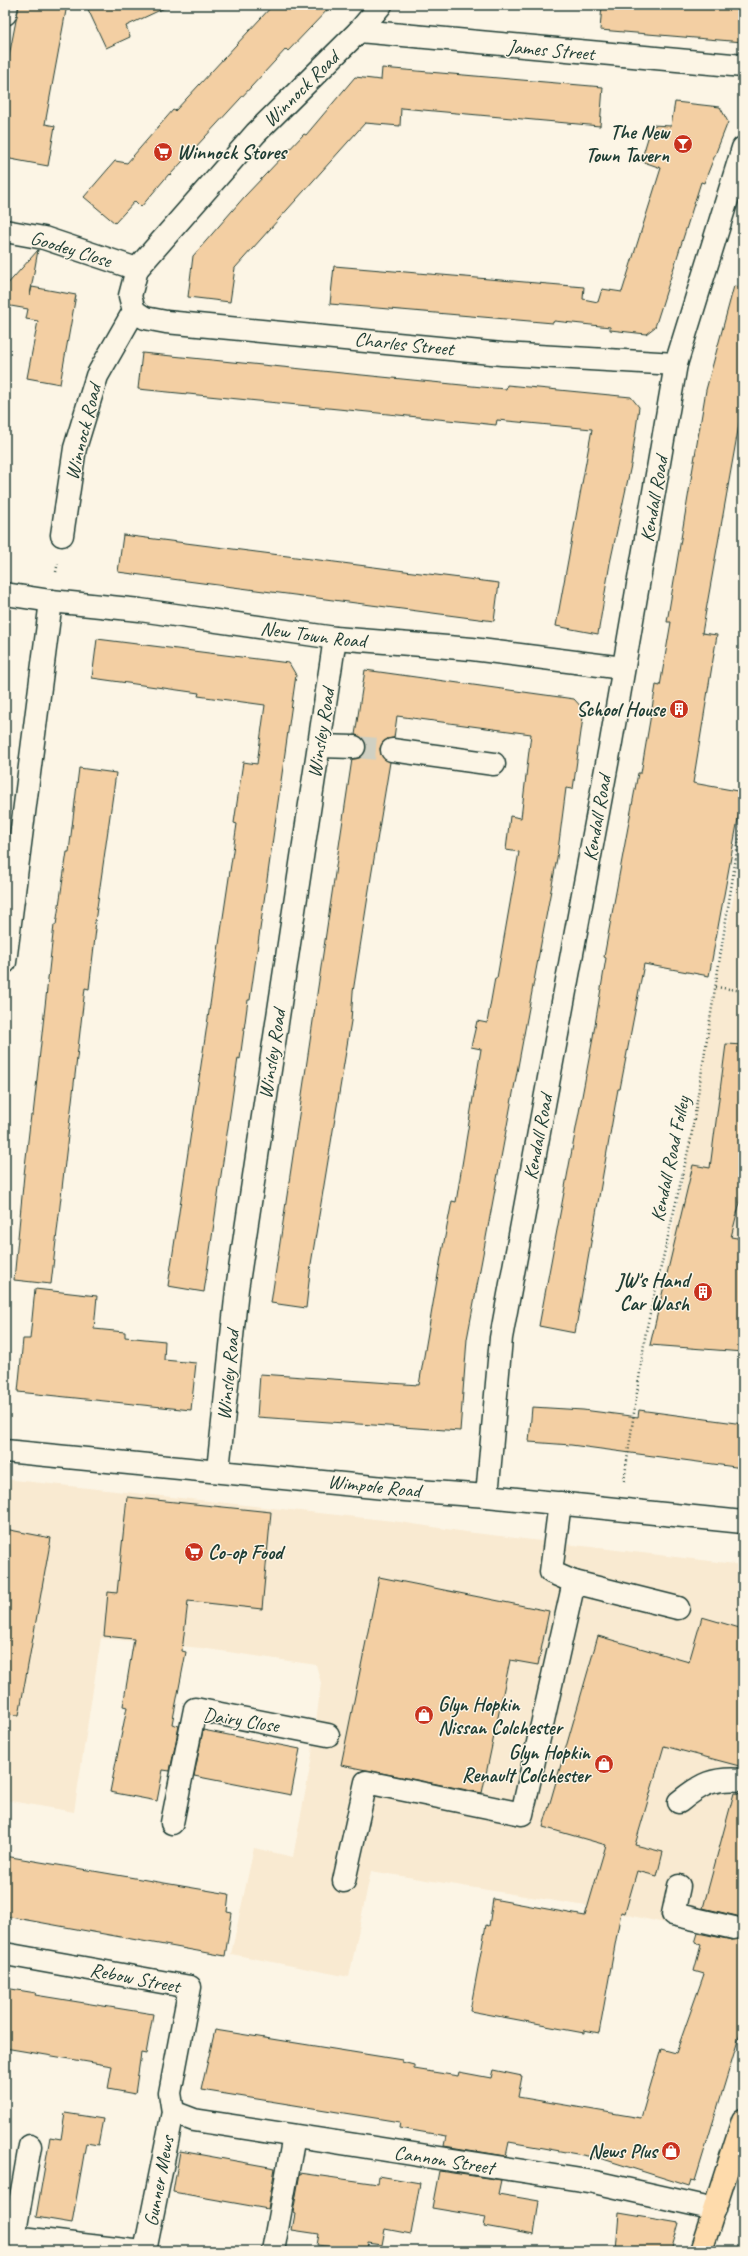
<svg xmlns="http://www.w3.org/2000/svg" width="748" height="2256" font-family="Caveat,sans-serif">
  <rect width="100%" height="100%" fill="#fcf5e5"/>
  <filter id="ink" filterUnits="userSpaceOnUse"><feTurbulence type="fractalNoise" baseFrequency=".025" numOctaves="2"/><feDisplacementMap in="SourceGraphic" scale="8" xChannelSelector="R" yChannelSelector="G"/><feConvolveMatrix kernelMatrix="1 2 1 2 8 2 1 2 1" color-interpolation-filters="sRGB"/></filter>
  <g filter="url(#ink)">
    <path fill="#f9ead1" d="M743,854v498l-93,-7 35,-178 32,-193z
      M5,1479l388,42 73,11 277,33v375l-157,-34 -215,-35 -22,106 -118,-23 23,-106 39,9 18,-95 10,-79 -5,-18 -115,-17 -100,-10 -27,174 -69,-12z"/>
    <path fill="#f3cfa3" stroke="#1f3d34" d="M19,5h48l-22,119 10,2 -7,40 -43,-8v-81z
      M86,5h85l-45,21 4,11 -24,11z
      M273,5h59l-44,46 -2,-2 -116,126 -1,-1 -28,33 -6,-6 -20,22 -31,-26 31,-36 12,2 46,-53 2,1z
      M602,5h141v37l-143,-12z
      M382,68l221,19 -3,39 -199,-18 -1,18 -35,-3 -130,145 -5,34 -42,-5 5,-41 52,-60 59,-62 2,1 49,-58 26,3z
      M675,102l45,5 8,15 -24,61 -3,-1 -46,145 -9,7 -36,-4v-3l-56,-6 -1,2 -223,-19 4,-38 250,21 -1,12 15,3 4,-13 20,3 39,-124 -20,-7 11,-36 19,1z
      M38,250l-8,45 2,-8 44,8 -16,89 -33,-6 11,-57 -12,-2 2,-10 -23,-4v-18z
      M734,286l9,2v114l-41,231 15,2 -24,148 50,9 -34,184 -65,-12 -24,125h-2l-43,244 -36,-7 53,-283 14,-85 -2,-1 34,-184h3l15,-88 4,1 11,-64h-4l39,-232z
      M142,353l340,34 24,2 1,-4 124,12 8,10 -8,58 -21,98 -12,71 -42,-8 36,-197 -95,-9 -1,5 -18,-2 -340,-34z
      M123,535l376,48 -5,38 -376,-49z
      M97,639l192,24 7,12 -46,325h-2l-8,59 -2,-1 -34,234 -36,-6 69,-462 -3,-1 9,-61 14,2 8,-59 -67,-9 1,-3 -107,-15z
      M365,670l209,29 10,11 -11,79 -7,-1 -9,70 -83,444 -7,37 -7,92 -203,-14 3,-43 159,11 22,-128 11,-56 4,1 25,-153 -10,-2 6,-26 10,2 8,-45h2l22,-126 -13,-2 4,-34 11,2 10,-84 -134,-18 -3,22 -7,1 -7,9 1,7 9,7 -19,115 -18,115 -2,29 -40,243 -5,44 -35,-5 81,-544 8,-1 6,-10 -1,-7 -10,-6z
      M79,768l37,5 -22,156h2l-7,60 -4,-1 -34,296 -37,-4 10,-105 7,-60h2l21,-190h2l11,-73h2z
      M726,1044l17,1v145l-12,47 12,2v113l-93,-7 43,-180 17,3z
      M35,1289l62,7 -3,33 31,3v5l40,4 -1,19 32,3 -5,47 -173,-18 5,-53h7z
      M532,1407l51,3 55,7 1,-7 104,14v44l-172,-23 -42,-3z
      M127,1497l144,15 -9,97 -74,-8 -6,50 4,1 -14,72 7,2 -9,45 -7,-1 -6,31 -47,-9 17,-85 -4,-1 11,-67 -30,-3 4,-44 9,1z
      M5,1529l46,9 -32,177 -14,-1z
      M379,1577l170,34 -11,54 -28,-5 -28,133 -141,-28z
      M702,1617l41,12v138l-79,-21 -29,99 28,7 -6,24 -20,-5 -12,42 -4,-1 -22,121 -15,-3v3l-38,-7v-1l-76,-14 16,-86 3,1 4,-27 92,17 21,-71 -63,-18 55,-191 91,26z
      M203,1730l97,19 -9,46 -97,-19z
      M734,1793l9,1v126l-6,-4 -34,-8z
      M5,1856l224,38 -2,18 5,1 -7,43 -220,-40z
      M698,1933l34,7 11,-3v87l-48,157 -4,-1 -2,6 -86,-27 -26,-5 -68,-12 -3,14 -62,-10 2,-10 -47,-8 1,-6 -199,-32 14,-60 187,30v2l12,3v4l44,7 1,-4 32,6 2,-8 29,6 -4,21 123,21 20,-69 15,4 28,-79 -10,-3 7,-26 -6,-2z
      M5,1988l31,5 -1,2 118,19 -7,40 -5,-1 -6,41 -27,-5 4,-23 -107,-18z
      M65,2113l38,6 -5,26 -12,-2 -14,80 -36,-6 14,-80 11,2z
      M180,2151l95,17 -7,41 -95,-17z
      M439,2171l62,9 -3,14 41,7 -5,34 -50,-9 2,-9 -54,-9z
      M300,2173l78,11 1,-8 41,7 -9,51 -26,-5 -3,16 -14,-2 -1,8 -50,-6 2,-11 -27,-4 3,-16 -2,-1z
      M619,2213l60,10 -8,28h-55z"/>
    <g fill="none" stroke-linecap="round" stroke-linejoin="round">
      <path stroke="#d0d0c2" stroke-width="22" stroke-dasharray="22 11" stroke-linecap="butt" d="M354,747l38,3"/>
      <g stroke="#1f3d34" stroke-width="25">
        <g id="minor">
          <path d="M5,14l2,-9"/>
          <path d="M359,31l384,35"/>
          <path d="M5,231l39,7 93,31"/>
          <path d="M134,311l11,7 21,4 336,32 174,10"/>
          <path d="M62,535l13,-87 22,-72 37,-65 -4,-15 7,-27 119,-136 103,-102 22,-26"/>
          <path id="s1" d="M5,594l46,7 89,9 195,28 137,11 151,19"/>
          <path d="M319,746l35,1"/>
          <path d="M392,750l102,14"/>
          <path d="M5,962l46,-361"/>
          <path d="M5,1451l400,39 82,6 256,26"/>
          <path d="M218,1470l19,-181 98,-651"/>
          <path d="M487,1496l14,-158 110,-596 65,-378 67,-216"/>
          <path d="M560,1503l-9,69 23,10 104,26"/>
          <path d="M679,1802c22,-18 35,-25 64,-22"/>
          <path d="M172,1823l23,-114 133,26"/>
          <path d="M344,1881l22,-99 156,32 52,-232"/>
          <path d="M679,1886l-6,28 61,14"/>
          <path d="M5,1954l185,33 -20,106 3,19 -28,139"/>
          <path d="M173,2112l21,8 400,62 121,27"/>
          <path d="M30,2146l-16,91 120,14"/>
          <path d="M273,2251l21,-115"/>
        </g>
      </g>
      <g stroke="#1f3d34" stroke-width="25">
        <path id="major" d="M701,2251l42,-131"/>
      </g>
      <path stroke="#1f3d34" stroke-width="2.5" stroke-dasharray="1 3" stroke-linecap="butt" d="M56,572l2,-10
        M716,987l27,4
        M624,1481l22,-150 45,-193 52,-324"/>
      <use href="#minor" stroke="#fcf5e5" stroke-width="22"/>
      <use href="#major" stroke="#fedbac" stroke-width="22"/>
    </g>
  </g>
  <defs>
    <g id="bar-disc" transform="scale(1)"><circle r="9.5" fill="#c8321e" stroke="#fcf5e5"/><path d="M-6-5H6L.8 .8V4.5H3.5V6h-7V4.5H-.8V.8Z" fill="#fff"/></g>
    <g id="supermarket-disc" transform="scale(1)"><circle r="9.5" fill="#c8321e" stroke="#fcf5e5"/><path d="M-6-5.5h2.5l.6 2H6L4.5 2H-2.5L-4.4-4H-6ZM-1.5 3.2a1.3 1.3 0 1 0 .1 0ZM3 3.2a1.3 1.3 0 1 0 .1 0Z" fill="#fff"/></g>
    <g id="building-disc" transform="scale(1)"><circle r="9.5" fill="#c8321e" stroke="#fcf5e5"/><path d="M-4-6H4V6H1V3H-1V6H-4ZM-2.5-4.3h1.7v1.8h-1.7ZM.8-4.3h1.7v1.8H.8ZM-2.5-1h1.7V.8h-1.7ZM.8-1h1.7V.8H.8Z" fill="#fff"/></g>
    <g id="shop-disc" transform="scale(1)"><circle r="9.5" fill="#c8321e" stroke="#fcf5e5"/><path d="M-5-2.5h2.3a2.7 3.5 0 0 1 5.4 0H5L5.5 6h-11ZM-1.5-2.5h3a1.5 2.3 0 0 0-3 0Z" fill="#fff"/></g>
  </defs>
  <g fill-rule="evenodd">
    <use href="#bar-disc" x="683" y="144"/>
    <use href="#supermarket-disc" x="163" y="152"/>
    <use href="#building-disc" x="679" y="709"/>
    <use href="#building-disc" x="703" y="1292"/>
    <use href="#supermarket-disc" x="194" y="1552"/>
    <use href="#shop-disc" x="424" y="1715"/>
    <use href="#shop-disc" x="604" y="1764"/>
    <use href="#shop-disc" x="671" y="2151"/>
  </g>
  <g text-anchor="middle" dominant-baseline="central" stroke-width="3" stroke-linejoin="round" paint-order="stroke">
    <g font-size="20" fill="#1f3d34" stroke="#fcf5e5">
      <text transform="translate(551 50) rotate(5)">James Street</text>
      <text transform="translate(301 89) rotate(-45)">Winnock Road</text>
      <text transform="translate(71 249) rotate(17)">Goodey Close</text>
      <text transform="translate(404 344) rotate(6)">Charles Street</text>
      <text transform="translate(83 432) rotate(-76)">Winnock Road</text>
      <text transform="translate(654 499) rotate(-80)">Kendall Road</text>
      <text stroke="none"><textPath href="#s1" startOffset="311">New Town Road</textPath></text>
      <text transform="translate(321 733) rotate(-81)">Winsley Road</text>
      <text transform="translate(597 818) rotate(-80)">Kendall Road</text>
      <text transform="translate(272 1054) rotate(-81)">Winsley Road</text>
      <text transform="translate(538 1137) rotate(-79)">Kendall Road</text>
      <text transform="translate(670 1159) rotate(-78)">Kendall Road Folley</text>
      <text transform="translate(228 1375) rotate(-84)">Winsley Road</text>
      <text transform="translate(374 1486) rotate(6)">Wimpole Road</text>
      <text transform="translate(241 1720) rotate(9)">Dairy Close</text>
      <text transform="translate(135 1978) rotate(11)">Rebow Street</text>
      <text transform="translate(444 2160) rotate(9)">Cannon Street</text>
      <text transform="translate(159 2181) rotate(-79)">Gunner Mews</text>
    </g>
    <g font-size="20" font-weight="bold" fill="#1f3d34" stroke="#fcf5e5" text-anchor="end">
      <text x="669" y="132">The New<tspan x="669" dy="23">Town Tavern</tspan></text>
      <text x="177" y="152" text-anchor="start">Winnock Stores</text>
      <text x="665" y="709">School House</text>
      <text x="689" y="1280">JW's Hand<tspan x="689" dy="23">Car Wash</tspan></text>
      <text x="208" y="1552" text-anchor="start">Co-op Food</text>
      <text x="438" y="1704" text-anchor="start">Glyn Hopkin<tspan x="438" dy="23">Nissan Colchester</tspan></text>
      <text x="590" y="1752">Glyn Hopkin<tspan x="590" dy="23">Renault Colchester</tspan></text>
      <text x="657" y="2151">News Plus</text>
    </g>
  </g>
  <rect width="748" height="2256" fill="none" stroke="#fcf5e5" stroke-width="20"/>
  <rect x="10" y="10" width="728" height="2236" fill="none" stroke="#1f3d34" stroke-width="1.5" filter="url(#ink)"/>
</svg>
